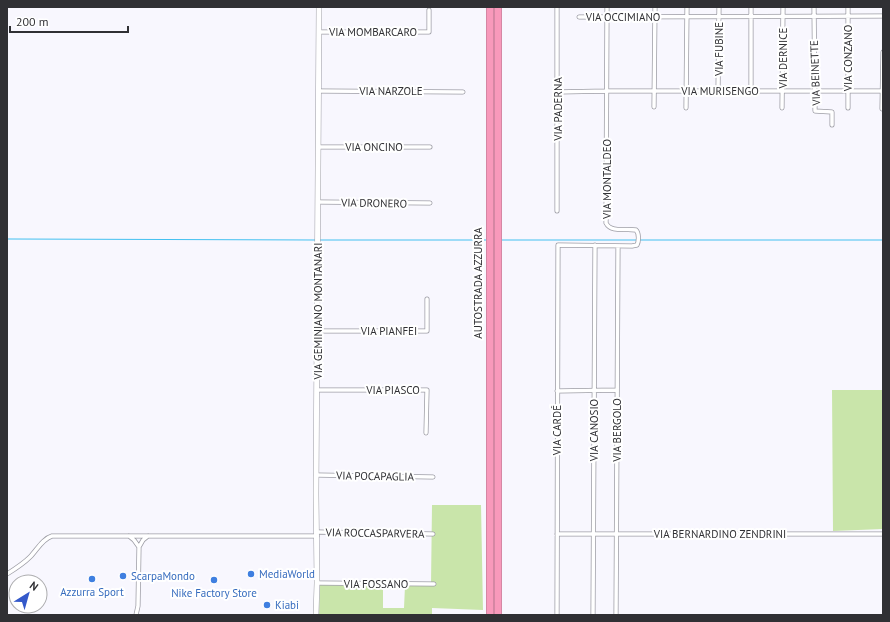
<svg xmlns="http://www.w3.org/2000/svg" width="890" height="622" font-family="'PT Sans',sans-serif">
  <rect width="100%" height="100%" fill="#f8f7fe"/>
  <path fill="#c9e5aa" d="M832,390h51v139l-50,2z
    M432,505h49l2,105 -51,-2v7h-113l1,-30 63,1v22h21l1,-22 26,-1z"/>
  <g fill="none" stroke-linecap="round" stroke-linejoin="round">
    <path stroke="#43c0f0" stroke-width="1" d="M7,239l309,1
      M320,240h166
      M502,240h134
      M640,240h243"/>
    <g stroke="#9d9da5" stroke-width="5">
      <path id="street" d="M557,7v204
        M814,7l1,104 17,1v13
        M579,17l304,-1
        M319,32h110v-22
        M319,91l144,1
        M718,91l1,-84
        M751,91v-84
        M558,92l49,-1h276
        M654,107l1,-100
        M686,108l1,-101
        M782,108l1,-101
        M848,108v-101
        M882,109l1,-57
        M319,147h111
        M318,202l112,1
        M318,331h109v-32
        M317,390h110l-1,43
        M557,391l60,-1
        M316,475l117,2
        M317,532l116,2
        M557,534h326
        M129,536l5,4 5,7
        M7,574c8,-5 16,-10 23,-17 7,-7 12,-18 22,-21h265
        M317,583l117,1
        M136,615l2,-9 1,-59 4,-7 5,-4
        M557,615l1,-370 74,1 5,-1c2,-4 2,-12 -1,-15 -10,-2 -25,3 -30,-7l1,-216
        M593,615l2,-370
        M616,615l2,-369"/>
    </g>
    <g stroke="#9d9da5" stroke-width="6">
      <path id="secondary" d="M316,615l1,-32 -1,-89 3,-487"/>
    </g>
    <g stroke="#b2748c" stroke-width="8">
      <path id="highway" d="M490,615v-608
        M498,615v-608"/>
    </g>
    <use href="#street" stroke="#fff" stroke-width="3.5"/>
    <use href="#secondary" stroke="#fff" stroke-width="5"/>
    <use href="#highway" stroke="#f899bb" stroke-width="7"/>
  </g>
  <g fill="#3f7fe0" stroke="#fff" stroke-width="1.5">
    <circle cx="251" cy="574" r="4"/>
    <circle cx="123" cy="576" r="4"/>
    <circle cx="92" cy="579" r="4"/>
    <circle cx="214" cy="580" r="4"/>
    <circle cx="267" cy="605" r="4"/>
  </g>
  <g text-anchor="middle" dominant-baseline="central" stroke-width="4" stroke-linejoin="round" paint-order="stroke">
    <g font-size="11" fill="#303034" stroke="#fff">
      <text x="623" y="17">VIA OCCIMIANO</text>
      <text x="373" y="32">VIA MOMBARCARO</text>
      <text transform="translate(719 49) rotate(-90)">VIA FUBINE</text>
      <text transform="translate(783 58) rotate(-90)">VIA DERNICE</text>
      <text transform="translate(848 58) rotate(-90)">VIA CONZANO</text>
      <text transform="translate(815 73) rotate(-92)">VIA BEINETTE</text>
      <text x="391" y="91">VIA NARZOLE</text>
      <text x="720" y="91">VIA MURISENGO</text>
      <text transform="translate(558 109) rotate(-90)">VIA PADERNA</text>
      <text x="374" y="147">VIA ONCINO</text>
      <text transform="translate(607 179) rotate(-90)">VIA MONTALDEO</text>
      <text transform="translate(374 203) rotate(1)">VIA DRONERO</text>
      <text transform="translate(478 283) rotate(-90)">AUTOSTRADA AZZURRA</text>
      <text transform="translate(318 311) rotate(-90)">VIA GEMINIANO MONTANARI</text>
      <text x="389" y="331">VIA PIANFEI</text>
      <text x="393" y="390">VIA PIASCO</text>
      <text transform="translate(557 430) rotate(-90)">VIA CARDÉ</text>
      <text transform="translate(594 430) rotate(-90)">VIA CANOSIO</text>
      <text transform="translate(617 430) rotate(-90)">VIA BERGOLO</text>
      <text transform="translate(375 476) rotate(1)">VIA POCAPAGLIA</text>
      <text transform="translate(375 533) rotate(1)">VIA ROCCASPARVERA</text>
      <text x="720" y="534">VIA BERNARDINO ZENDRINI</text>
      <text x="376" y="584">VIA FOSSANO</text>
    </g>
    <g font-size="11" fill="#366cbe" stroke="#fff" text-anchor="start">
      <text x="259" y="574">MediaWorld</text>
      <text x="131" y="576">ScarpaMondo</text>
      <text x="92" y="592" text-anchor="middle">Azzurra Sport</text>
      <text x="214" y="593" text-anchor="middle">Nike Factory Store</text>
      <text x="275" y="605">Kiabi</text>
    </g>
  </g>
  <rect width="890" height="622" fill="none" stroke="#303034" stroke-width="16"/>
  <g transform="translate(28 594) rotate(37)"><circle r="19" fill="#ffffff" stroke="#acacae"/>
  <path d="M0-3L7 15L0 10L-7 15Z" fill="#3459ca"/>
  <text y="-6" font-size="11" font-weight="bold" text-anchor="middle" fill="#303034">N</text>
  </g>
  <path d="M10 26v6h118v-6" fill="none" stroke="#303034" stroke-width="2"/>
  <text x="16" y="26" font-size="12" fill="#303034" stroke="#ffffff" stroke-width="3" paint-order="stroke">200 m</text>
</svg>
